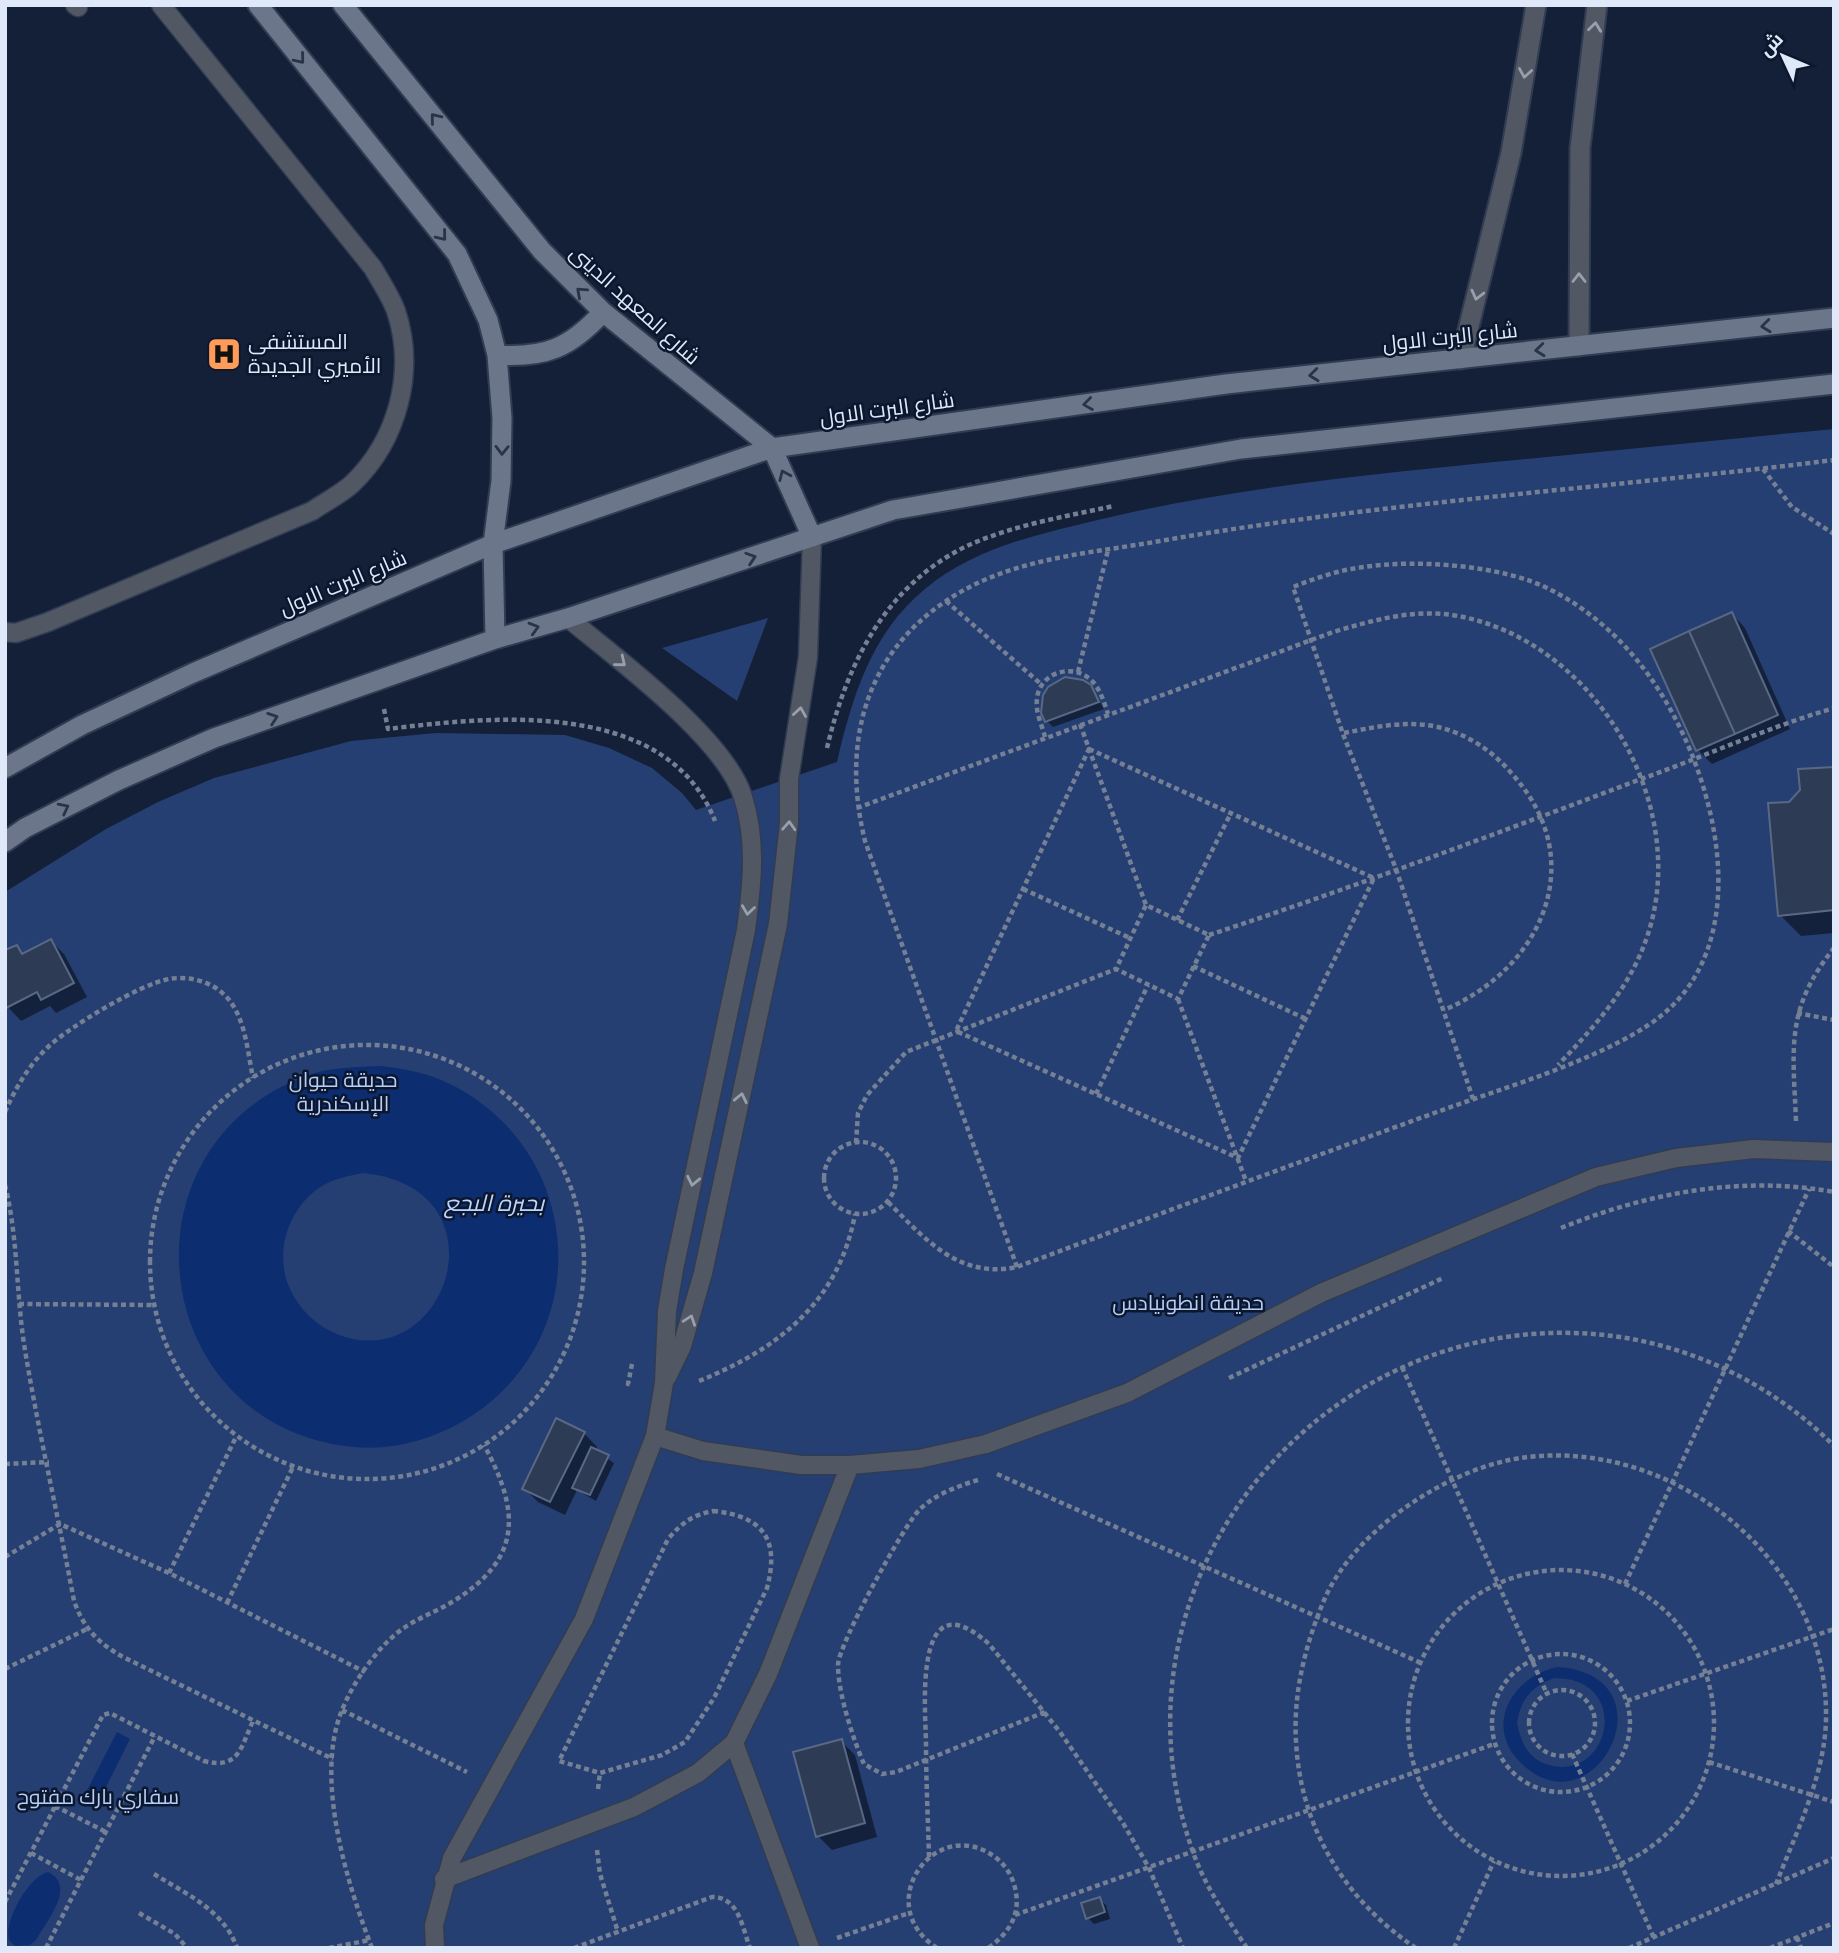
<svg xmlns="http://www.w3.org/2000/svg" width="1839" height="1953" font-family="'Fira Sans Condensed',Cairo,sans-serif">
  <rect width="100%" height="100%" fill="#142038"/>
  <path fill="#253f72" d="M1834,429v1519h-1829v-1056l101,-63 52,-27 56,-24 137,-37 85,-8 129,2 44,13 43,20 30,25 14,17 141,-48c15,-64 34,-129 88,-173 51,-42 114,-55 177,-70 126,-30 253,-43 382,-56 116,-11 233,-23 350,-34z
    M768,618l-31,83 -75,-53z"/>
  <path fill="#0d2d71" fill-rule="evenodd" d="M381,1066c23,3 48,7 69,18 133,66 147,248 23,331 -35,23 -78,36 -120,32 -207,-21 -239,-303 -44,-372 23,-8 48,-8 72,-9zM363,1173c145,14 86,202 -24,162 -23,-9 -39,-25 -49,-46 -17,-36 -1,-83 32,-103 13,-8 27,-10 41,-13z
    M1558,1667c119,9 35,171 -39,94 -36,-38 -4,-86 39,-94zM1554,1678c81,0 55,108 -8,86 -19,-7 -25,-22 -29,-41 4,-24 14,-36 37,-45z
    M117,1732l13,7 -35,70 -14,-7z
    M48,1872c29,14 -1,48 -12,68l-6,5 -15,1 -6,-6c-6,-18 20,-64 39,-68z"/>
  <path fill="#0007" d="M1732,614l13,14 45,101 -78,35 -14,-14 -46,-100z
    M1090,687l14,22 -51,18 -6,-6z
    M1834,768v165l-33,3 -21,-21 10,-111z
    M51,941l13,13 23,43 -31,16 -6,-7 -29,15 -16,-17v-52l11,-5 8,8z
    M584,1433l13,14 -1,4 18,12 -18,38 -19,-11 -12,25 -27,-13 -14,-14z
    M841,1741l14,14 22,82 -45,13 -14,-14z
    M1099,1899l7,6 4,14 -16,5 -6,-6z"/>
  <path fill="#2d3b55" stroke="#596884" stroke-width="2" d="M1732,612l46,103 -43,19 -46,-103z
    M1689,631l46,103 -39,17 -46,-102z
    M1065,677l18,3 8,5 8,17 -54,20 -4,-9 2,-18 5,-8z
    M1834,767v143l-56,6 -10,-113 21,-1 11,-12 -2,-21z
    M51,939l23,44 -33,17 -4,-8 -31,16 -1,-58 12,-5 5,9z
    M556,1418l29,14 -35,70 -28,-13z
    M591,1447l18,8 -19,40 -18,-7z
    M842,1739l23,84 -49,14 -23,-85z
    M1100,1897l5,15 -19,7 -5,-16z"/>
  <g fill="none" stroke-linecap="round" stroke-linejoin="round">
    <g stroke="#313c53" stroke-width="21">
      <path id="service" d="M75,5l3,2
        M5,632l11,1 32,-11 264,-111c13,-9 29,-17 40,-27 46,-44 64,-113 44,-173 -5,-14 -15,-29 -23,-43l-212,-263
        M667,1377l15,-31 21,-73 75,-349 11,-101v-44l19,-122 4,-120
        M655,1436l48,15 98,14h49l69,-6 67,-15 141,-51 194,-100 275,-116 80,-19 78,-9 80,3
        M734,1743l76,205
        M444,1879l190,-72 64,-34 36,-30 34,-69 82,-209
        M435,1948l-1,-23 18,-67 132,-239 71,-183 9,-53 3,-72 7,-42 72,-339c6,-45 11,-89 -3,-133 -18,-59 -127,-139 -175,-179"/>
    </g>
    <g stroke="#313c53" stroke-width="23">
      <path id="minor" d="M1579,346l1,-198 17,-143
        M1461,359l50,-206 25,-148"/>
    </g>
    <g stroke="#313c53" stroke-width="23">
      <path id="secondary" d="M258,5l199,249 31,66 9,35 5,63 -1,63 -8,63 2,95
        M343,5l199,246 61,61 169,136 40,89
        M497,355c49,3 73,-7 106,-43
        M5,768l77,-43 111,-52 300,-129 279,-96 454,-64 608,-66
        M5,842l20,-14 94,-48 95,-42 281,-99 73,-21 325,-108 348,-61 593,-65"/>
    </g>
    <path stroke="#758094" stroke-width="4.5" stroke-dasharray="5 3.5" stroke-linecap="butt" d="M1763,469l29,38 42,27
      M946,601l96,84
      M1078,672l30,-122
      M384,709l4,20c104,-13 279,-31 327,92
      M1080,724l66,181 63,30 -31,64 -62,-30 30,-64
      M1344,733c31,-6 62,-13 94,-6 30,7 56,25 75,48 78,87 28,194 -69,235
      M1045,737c-3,-12 -10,-25 -8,-38 2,-26 35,-37 54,-19 9,8 13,22 17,34
      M827,748c20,-85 59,-164 142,-203 45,-20 98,-29 145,-39
      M1089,749l285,129 -136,280 -282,-127z
      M857,808l476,-176c41,-12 82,-24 125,-16 131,24 226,175 194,304 -15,60 -53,102 -94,145
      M1023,889l107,49
      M1177,920l54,-107
      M1209,935c146,-48 291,-103 435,-157 64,-23 125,-51 190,-70
      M1193,966l113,53
      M1178,999l68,182
      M1797,1013l37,7
      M150 1262a217 217 0 1 1 434 0a217 217 0 1 1-434 0Z
      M1096,1094l52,-109
      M5,1112c11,-25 24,-47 44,-66 22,-20 91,-62 120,-67 17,-3 37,1 51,12 25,19 27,58 33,87
      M1796,1121c-3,-73 -11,-112 38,-173
      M824 1178a36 36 0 1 1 72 0a36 36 0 1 1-72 0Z
      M856,1143l2,-30 9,-18 39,-43 210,-83
      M5,1185c13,52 11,106 19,159 14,86 34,171 50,257 10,28 25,43 51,57l208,101
      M888,1202c38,38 71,77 129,65 140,-52 279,-104 420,-155 65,-24 185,-58 233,-104 92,-87 37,-265 -34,-349 -24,-29 -52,-52 -85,-69 -47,-25 -135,-31 -187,-23 -25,3 -48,11 -71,20l50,147 53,135 77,230
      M1561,1228c86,-35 180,-53 273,-36
      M1788,1231l46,36
      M1017,1267l-152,-426c-23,-93 -3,-184 81,-240 63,-43 141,-47 214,-60 223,-39 449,-53 674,-81
      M19,1304l135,1
      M632,1364l-4,20 5,1
      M1402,1367l145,327
      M1229,1378l214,-100
      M699,1381c79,-32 140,-79 156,-167
      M5,1464l44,-2
      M997,1474l424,189
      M978,1480c-20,6 -42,14 -58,29 -15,14 -82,136 -82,156 0,28 15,74 26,99l18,10 14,-2 149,-60
      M713,1511c50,5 67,28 54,77l-53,110 -29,44 -23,13 -62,18 -41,-12 109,-222c14,-16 24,-24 45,-28z
      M5,1557l55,-33 109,49 196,99
      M1408 1723a153 153 0 1 1 306 0a153 153 0 1 1-306 0Z
      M169,1573l67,-136
      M1625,1584l184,-395
      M227,1603l66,-136
      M1492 1723a69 69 0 1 1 138 0a69 69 0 1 1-138 0Z
      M5,1669l82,-40
      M1529 1723a33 33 0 1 1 66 0a33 33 0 1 1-66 0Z
      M1627,1701l207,-72
      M342,1710l125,62
      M1572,1754l82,184
      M1709,1762l125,40
      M598,1789l2,-16
      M55,1806l51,26
      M597,1850l3,24 18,58
      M31,1853l50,27
      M929,1857c-1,-38 -3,-76 -3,-114 -1,-40 -12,-166 63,-99l71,88 63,91 26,45 34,80
      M154,1874c32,20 70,36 83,74
      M5,1902l98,-187 7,-2 94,48c35,9 37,-14 49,-40
      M139,1913l36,21 12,14
      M1015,1915l479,-171
      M1797,1937l4,11
      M837,1938l72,-25
      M46,1948l109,-212
      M329,1948l41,-8
      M372,1948c-25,-65 -58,-170 -30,-238 11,-27 32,-58 55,-77 17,-14 37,-20 55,-31 71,-43 68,-91 32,-157
      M574,1948l138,-51c27,0 30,30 38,51
      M937,1948c-67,-43 -2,-135 58,-91 12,9 19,22 21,36 4,24 -9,42 -28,55
      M1247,1948c-21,-31 -42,-62 -54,-96 -99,-277 139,-557 427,-515 80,12 157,51 214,109
      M1416,1948c-72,-48 -116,-122 -120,-207 -3,-49 10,-99 29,-143 31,-70 128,-133 203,-141 151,-17 301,107 298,262 -1,56 -30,114 -50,165
      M1454,1948l40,-87
      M1629,1948l205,-90
      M1770,1948l64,-25"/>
    <use href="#service" stroke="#515864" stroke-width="18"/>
    <use href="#minor" stroke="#515864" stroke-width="19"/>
    <use href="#secondary" stroke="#6c768a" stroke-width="19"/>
  </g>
  <defs><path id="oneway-chevron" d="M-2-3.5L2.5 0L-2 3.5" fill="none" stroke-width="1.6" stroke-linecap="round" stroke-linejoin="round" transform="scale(1.75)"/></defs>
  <g stroke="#98a0af">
    <use href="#oneway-chevron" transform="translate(1595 27) rotate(-83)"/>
    <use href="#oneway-chevron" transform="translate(1525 73) rotate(99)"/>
    <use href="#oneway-chevron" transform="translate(1579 278) rotate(-90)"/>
    <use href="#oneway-chevron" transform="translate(1477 295) rotate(104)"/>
    <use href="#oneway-chevron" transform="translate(621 662) rotate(39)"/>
    <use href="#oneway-chevron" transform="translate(800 712) rotate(-81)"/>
    <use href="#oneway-chevron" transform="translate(789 826) rotate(-87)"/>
    <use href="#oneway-chevron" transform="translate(748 910) rotate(98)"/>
    <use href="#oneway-chevron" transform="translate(741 1098) rotate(-78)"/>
    <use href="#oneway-chevron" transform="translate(693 1181) rotate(102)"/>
    <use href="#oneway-chevron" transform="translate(690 1320) rotate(-71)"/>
  </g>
  <g stroke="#28344a">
    <use href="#oneway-chevron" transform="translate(300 59) rotate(51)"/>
    <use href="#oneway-chevron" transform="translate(435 118) rotate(-129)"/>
    <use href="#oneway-chevron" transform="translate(442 236) rotate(51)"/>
    <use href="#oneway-chevron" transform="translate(581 292) rotate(-138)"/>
    <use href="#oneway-chevron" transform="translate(1766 326) rotate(174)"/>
    <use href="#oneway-chevron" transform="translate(1540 350) rotate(174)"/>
    <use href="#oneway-chevron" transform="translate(1314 375) rotate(174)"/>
    <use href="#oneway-chevron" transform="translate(1088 404) rotate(172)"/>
    <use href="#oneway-chevron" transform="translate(502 450) rotate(91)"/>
    <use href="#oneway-chevron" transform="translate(784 475) rotate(-114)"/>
    <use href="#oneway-chevron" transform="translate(751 558) rotate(-18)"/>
    <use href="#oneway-chevron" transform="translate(534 628) rotate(-16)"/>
    <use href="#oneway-chevron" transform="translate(273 718) rotate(-19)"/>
    <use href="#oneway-chevron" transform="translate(64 808) rotate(-27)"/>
  </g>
  <defs>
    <g id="hospital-square" transform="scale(1.75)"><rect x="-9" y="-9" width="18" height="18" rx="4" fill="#fe9b59" stroke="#0b172e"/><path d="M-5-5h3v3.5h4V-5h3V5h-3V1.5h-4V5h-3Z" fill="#111"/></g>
  </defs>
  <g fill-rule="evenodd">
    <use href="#hospital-square" x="224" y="354"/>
  </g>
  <g text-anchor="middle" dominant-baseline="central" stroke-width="5" stroke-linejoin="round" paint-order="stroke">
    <g font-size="21" fill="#e0e9fa" stroke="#0b172e">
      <text transform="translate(635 305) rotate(42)">شارع المعهد الدينى</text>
      <text transform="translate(1450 337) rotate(-6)">شارع البرت الاول</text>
      <text transform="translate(887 409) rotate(-8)">شارع البرت الاول</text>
      <text transform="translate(343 583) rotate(-23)">شارع البرت الاول</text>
    </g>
    <g font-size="21" fill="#e0e9fa" stroke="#0b172e" text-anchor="start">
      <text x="248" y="342">المستشفى<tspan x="248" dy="24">الأميري الجديدة</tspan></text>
    </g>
    <g font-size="21" fill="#b7cdf5" stroke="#0b172e">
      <text x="343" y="1080">حديقة حيوان<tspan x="343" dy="24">الإسكندرية</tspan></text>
      <text x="1188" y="1303">حديقة انطونيادس</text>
      <text x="98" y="1797">سفاري بارك مفتوح</text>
    </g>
    <g font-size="23" font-style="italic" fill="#bed4fc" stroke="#0b172e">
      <text x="494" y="1203">بحيرة البجع</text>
    </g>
  </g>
  <rect width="1839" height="1953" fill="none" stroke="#e0e9fa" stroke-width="14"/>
  <g transform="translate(1783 56) rotate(314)" stroke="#0b172e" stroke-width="5" paint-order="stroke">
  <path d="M0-5L12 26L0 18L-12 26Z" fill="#e0e9fa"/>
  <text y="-10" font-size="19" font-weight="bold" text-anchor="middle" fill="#e0e9fa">ش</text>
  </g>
</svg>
